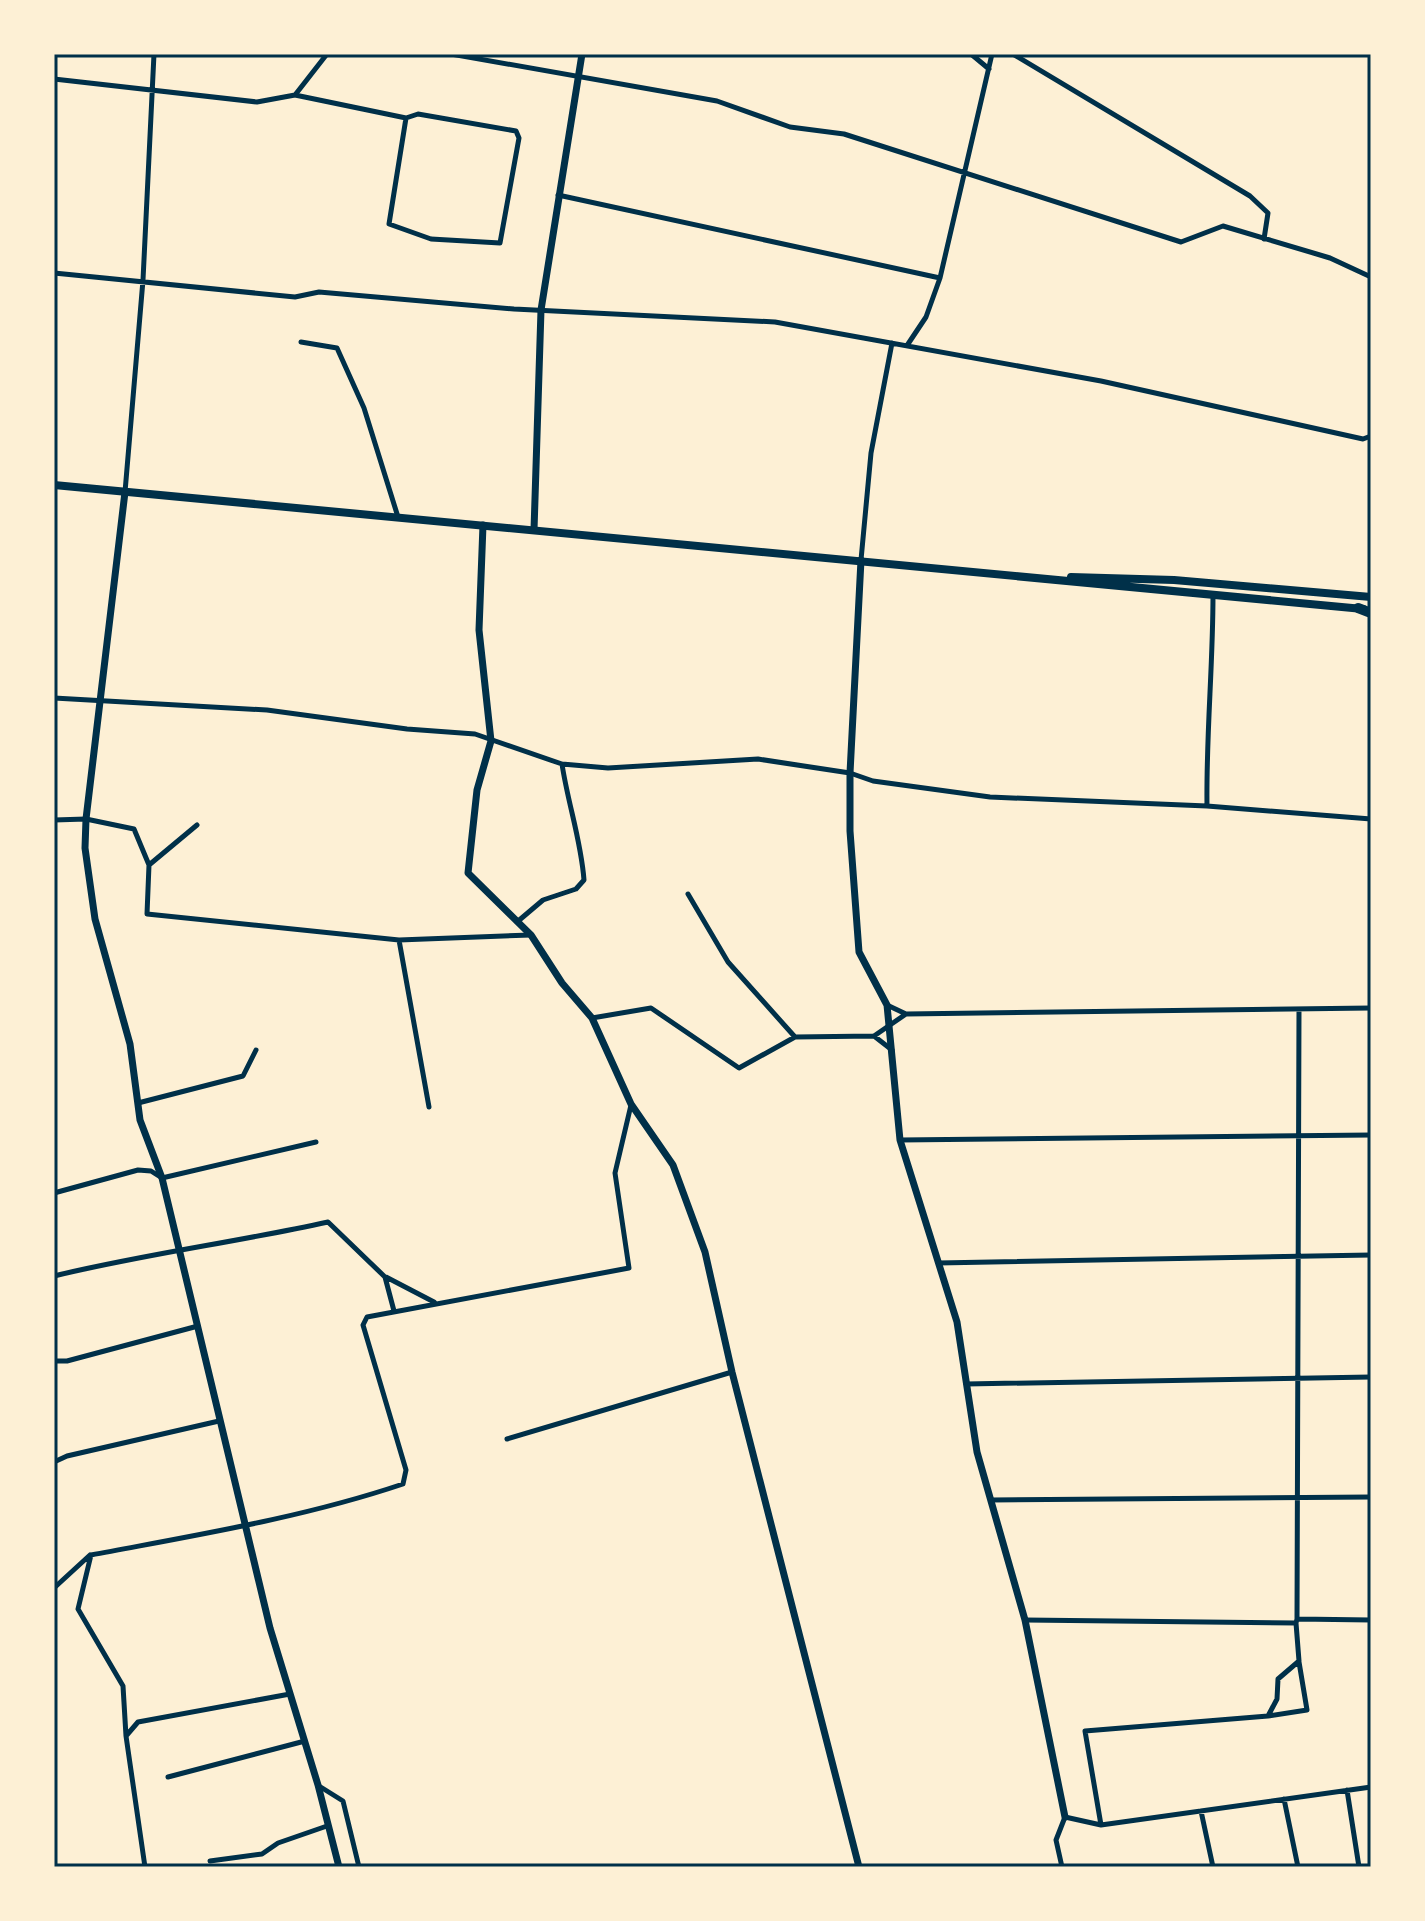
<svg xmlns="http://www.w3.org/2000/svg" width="1425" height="1921" font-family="'Open Sans',sans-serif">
  <rect width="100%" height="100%" fill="#fdf0d5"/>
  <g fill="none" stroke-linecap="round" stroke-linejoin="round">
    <path stroke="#003049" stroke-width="5" d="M451,54l266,47 73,26 54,7 337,108 42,-16 107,32 41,19
      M971,54l18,15
      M1013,54l237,142 18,17 -4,26
      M54,79l203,23 38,-7 32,-41
      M295,95l111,23 12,-4 98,17 3,7 -19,105 -69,-4 -42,-15 17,-106
      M558,195l382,83
      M54,273l241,24 24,-5 195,17 261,13 326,59 262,58 8,-3
      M301,342l36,6 27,60 34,109
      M908,344l18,-27 14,-39 52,-224
      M125,492l18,-212 11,-226
      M861,560l10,-107 21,-110
      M54,698l213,12 140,19 68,5 87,30 46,4 150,-9 92,14 23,8 117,16 217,9 164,13
      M1207,806c-1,-71 6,-140 6,-211
      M54,820l32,-1 48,10 15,36 -2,49 252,26 132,-5
      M149,865l48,-40
      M688,894l40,68 67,75
      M517,922l26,-22 33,-11 8,-9c-3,-40 -16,-76 -22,-116
      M399,940l30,167
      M887,1005l19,9
      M592,1018l59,-10 88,60 56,-31 79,-1 32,-22 465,-6
      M874,1036l18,14
      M138,1103l105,-27 13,-26
      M900,1140l471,-5
      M54,1193l84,-23 13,1 11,7 154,-36
      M938,1263l433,-8
      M54,1276c91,-22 183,-34 274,-54l57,55 9,34
      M386,1277l48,25
      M54,1361h13l131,-35
      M966,1384l405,-7
      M507,1439l225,-67
      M54,1462l13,-6 152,-35
      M991,1500l380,-3
      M54,1588l36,-33
      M1297,1619l2,-610
      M1025,1620l271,3 1,-4 74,1
      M1268,1716l39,-6 -8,-48
      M126,1736l-3,-50 -45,-77 13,-54c105,-20 211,-37 312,-71l3,-14 -43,-145 4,-8 262,-49 -14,-95 16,-68
      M168,1777l137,-36
      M319,1786l24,15 16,66
      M1347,1790l12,77
      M1284,1799l14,68
      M1201,1811l12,56
      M1101,1825l270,-38
      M210,1861l52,-7 16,-11 49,-17
      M145,1867l-19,-131 12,-14 152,-28
      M1062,1867l-6,-27 9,-23 36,8 -16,-94 183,-15 9,-17 1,-20 21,-18 -3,-38"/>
    <path stroke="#003049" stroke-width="7" d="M125,492l-39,327 -1,29 10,71 35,125 10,76 22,58 108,450 48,157 21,82
      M483,525l-4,105 12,111 -14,49 -9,83 63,62 31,48 30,35 39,86 42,61 32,87 27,120 127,495
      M534,530l7,-220 41,-256
      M861,560l-11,213v58l9,121 28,53 13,135 57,182 20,130 48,168 40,197"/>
    <path stroke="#003049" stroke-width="8" d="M54,485l1309,124
      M1071,577l103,3 197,17"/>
    <path stroke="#003049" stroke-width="10" d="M1358,608l13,5"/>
  </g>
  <rect width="1425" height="1921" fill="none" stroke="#fdf0d5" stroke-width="112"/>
  <rect x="56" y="56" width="1313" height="1809" fill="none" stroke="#003049" stroke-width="3"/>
</svg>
